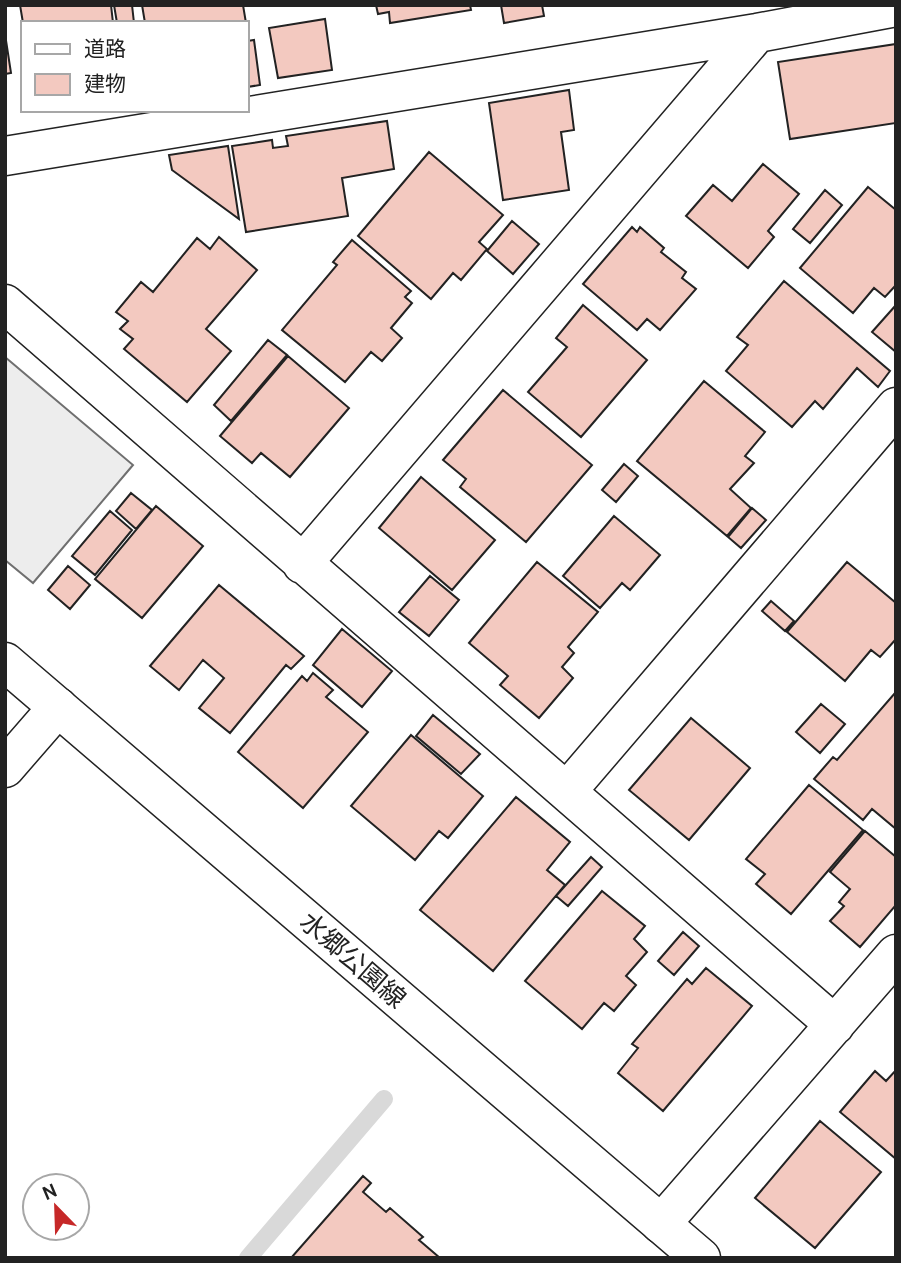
<svg xmlns="http://www.w3.org/2000/svg" width="901" height="1263" font-family="Cabin,'Noto Sans JP',sans-serif">
<style>
.parking{fill:#ededed;stroke:#6f6f6f;stroke-width:2}
.lines{fill:none;stroke-linecap:round;stroke-linejoin:round}
.stream{stroke:#d9d9d9;stroke-width:18}
.building{fill:#f3c9c0;stroke:#222;stroke-width:2}
.street-casing{stroke:#222;stroke-width:41}
.primary-casing{stroke:#222;stroke-width:41}
.street{stroke:#fff;stroke-width:38}
.primary{stroke:#fff;stroke-width:38}
.labels{text-anchor:middle;stroke-width:5;stroke-linejoin:round;paint-order:stroke}
.street-label{font-size:26px;fill:#222;stroke:#fff}
</style>
<rect width="100%" height="100%" fill="#fff"/>
<path class="parking" d="M5,357l128,108 -100,118 -28,-23z"/>
<g class="lines">
<path class="stream" d="M248,1258l136,-159"/>
</g>
<path class="building" d="M20,5h91l2,18h-90z
M114,5h18l2,18h-17z
M142,5h101l3,18h-101z
M376,5h94l1,5 -81,13 -1,-11 -11,2z
M501,5h41l2,11 -40,7z
M325,19l7,51 -54,8 -9,-50z
M5,34l6,39 -6,1z
M254,40l6,45 -13,2v-46z
M896,44v79l-106,16 -12,-77z
M569,90l5,40 -13,2 8,58 -66,10 -14,-97z
M387,121l7,48 -52,9 6,38 -102,16 -14,-86 40,-6 1,8 15,-2 -2,-10z
M228,146l11,73 -67,-49 -3,-15z
M429,152l74,63 -24,27 8,7 -26,31 -8,-7 -22,26 -73,-63z
M763,164l36,30 -31,37 6,6 -26,31 -62,-52 27,-31 19,16z
M868,187l28,23v75l-11,12 -11,-9 -21,25 -53,-45z
M825,190l17,15 -32,38 -17,-14z
M512,221l27,23 -26,30 -26,-23z
M632,227l5,5 3,-5 24,21 -3,4 25,20 -4,6 14,11 -36,41 -13,-11 -10,11 -54,-46z
M219,237l38,33 -51,59 25,22 -44,51 -63,-53 9,-10 -13,-10 8,-8 -12,-9 25,-30 12,10 44,-54 13,11z
M352,240l59,51 -6,6 7,6 -21,25 11,10 -20,23 -11,-9 -26,30 -63,-52 55,-65 -4,-3z
M784,281l106,90 -12,16 -21,-19 -34,41 -8,-8 -23,26 -66,-56 22,-26 -11,-8z
M583,305l64,55 -66,77 -53,-45 39,-45 -11,-9z
M896,305v47l-24,-20z
M268,340l19,15 -56,66 -17,-16z
M288,356l61,52 -59,69 -29,-24 -9,10 -32,-27z
M704,381l61,51 -20,24 9,7 -24,26 21,19 -24,28 -90,-75z
M503,390l89,75 -66,77 -66,-55 6,-8 -23,-19z
M624,464l14,12 -22,26 -14,-12z
M421,477l74,63 -43,50 -73,-62z
M131,493l21,17 -16,19 -20,-18z
M156,506l47,40 -61,72 -47,-39z
M752,508l14,12 -25,28 -13,-11z
M110,511l22,19 -37,45 -23,-19z
M614,516l46,39 -30,35 -8,-7 -22,25 -37,-32z
M537,562l61,50 -30,35 6,6 -12,14 11,11 -34,40 -39,-33 8,-9 -39,-33z
M847,562l49,41v36l-16,18 -9,-7 -26,31 -58,-49z
M68,566l22,19 -20,24 -22,-19z
M430,576l29,24 -30,36 -30,-24z
M219,585l85,71 -13,13 -5,-4 -56,68 -31,-25 25,-30 -21,-18 -24,30 -29,-24z
M771,601l23,20 -9,10 -23,-20z
M342,629l50,42 -30,36 -49,-42z
M313,673l20,17 -7,7 42,35 -65,76 -65,-56 64,-76 5,5z
M895,693l1,1v135l-24,-20 -9,11 -49,-41 19,-22 4,3z
M821,704l24,20 -25,29 -24,-21z
M433,715l47,39 -19,20 -45,-38z
M691,718l59,50 -61,72 -60,-50z
M411,735l72,61 -35,42 -9,-7 -24,29 -64,-54z
M809,785l54,45 -72,84 -35,-30 9,-10 -19,-15z
M516,797l54,45 -23,28 18,15 -72,86 -73,-61z
M865,831l31,26v48l-36,42 -30,-26 14,-15 -5,-4 11,-13 -20,-17z
M591,857l11,10 -34,39 -12,-10z
M602,891l43,35 -11,13 13,13 -21,24 10,9 -22,26 -10,-8 -22,26 -57,-48z
M683,932l16,14 -25,29 -16,-14z
M706,968l46,38 -89,105 -45,-38 20,-25 -6,-4 55,-65 5,5z
M896,1070v89l-56,-47 35,-41 11,10z
M820,1121l61,51 -66,76 -60,-50z
M363,1176l8,7 -8,9 23,20 4,-4 33,29 -4,3 21,18h-149z"/>
<g class="lines">
<defs>
<path id="street" d="M5,156l752,-123 139,-26
M5,304l830,721
M302,564l455,-531
M5,768l53,-61
M568,790l328,-383
M661,1224l235,-270"/>
<path id="primary" d="M5,662l696,596"/>
</defs>
<use href="#street" class="street-casing"/>
<use href="#primary" class="primary-casing"/>
<use href="#street" class="street"/>
<use href="#primary" class="primary"/>
</g>
<g class="labels">
<g class="street-label">
<text transform="translate(353 960) rotate(41)" y="9">水郷公園線</text>
</g>
</g>
<rect width="901" height="1263" fill="none" stroke="#222222" stroke-width="14"/>
<rect x="21" y="21" width="228" height="91" fill="#ffffff" stroke="#a7a7a7" stroke-width="2"/>
<rect x="35" y="44" width="35" height="10" fill="#ffffff" stroke="#a7a7a7" stroke-width="2"/>
<text x="84" y="56" font-size="21" fill="#222222">道路</text>
<rect x="35" y="74" width="35" height="21" fill="#f3c9c0" stroke="#a7a7a7" stroke-width="2"/>
<text x="84" y="91" font-size="21" fill="#222222">建物</text>
<g transform="translate(56 1207) rotate(337)"><circle r="33" fill="#ffffff" stroke="#a7a7a7" stroke-width="2"/>
<path d="M0-5L12 26L0 18L-12 26Z" fill="#c62828"/>
<text y="-10" font-size="19" font-weight="bold" text-anchor="middle" fill="#222222">N</text>
</g>
</svg>
